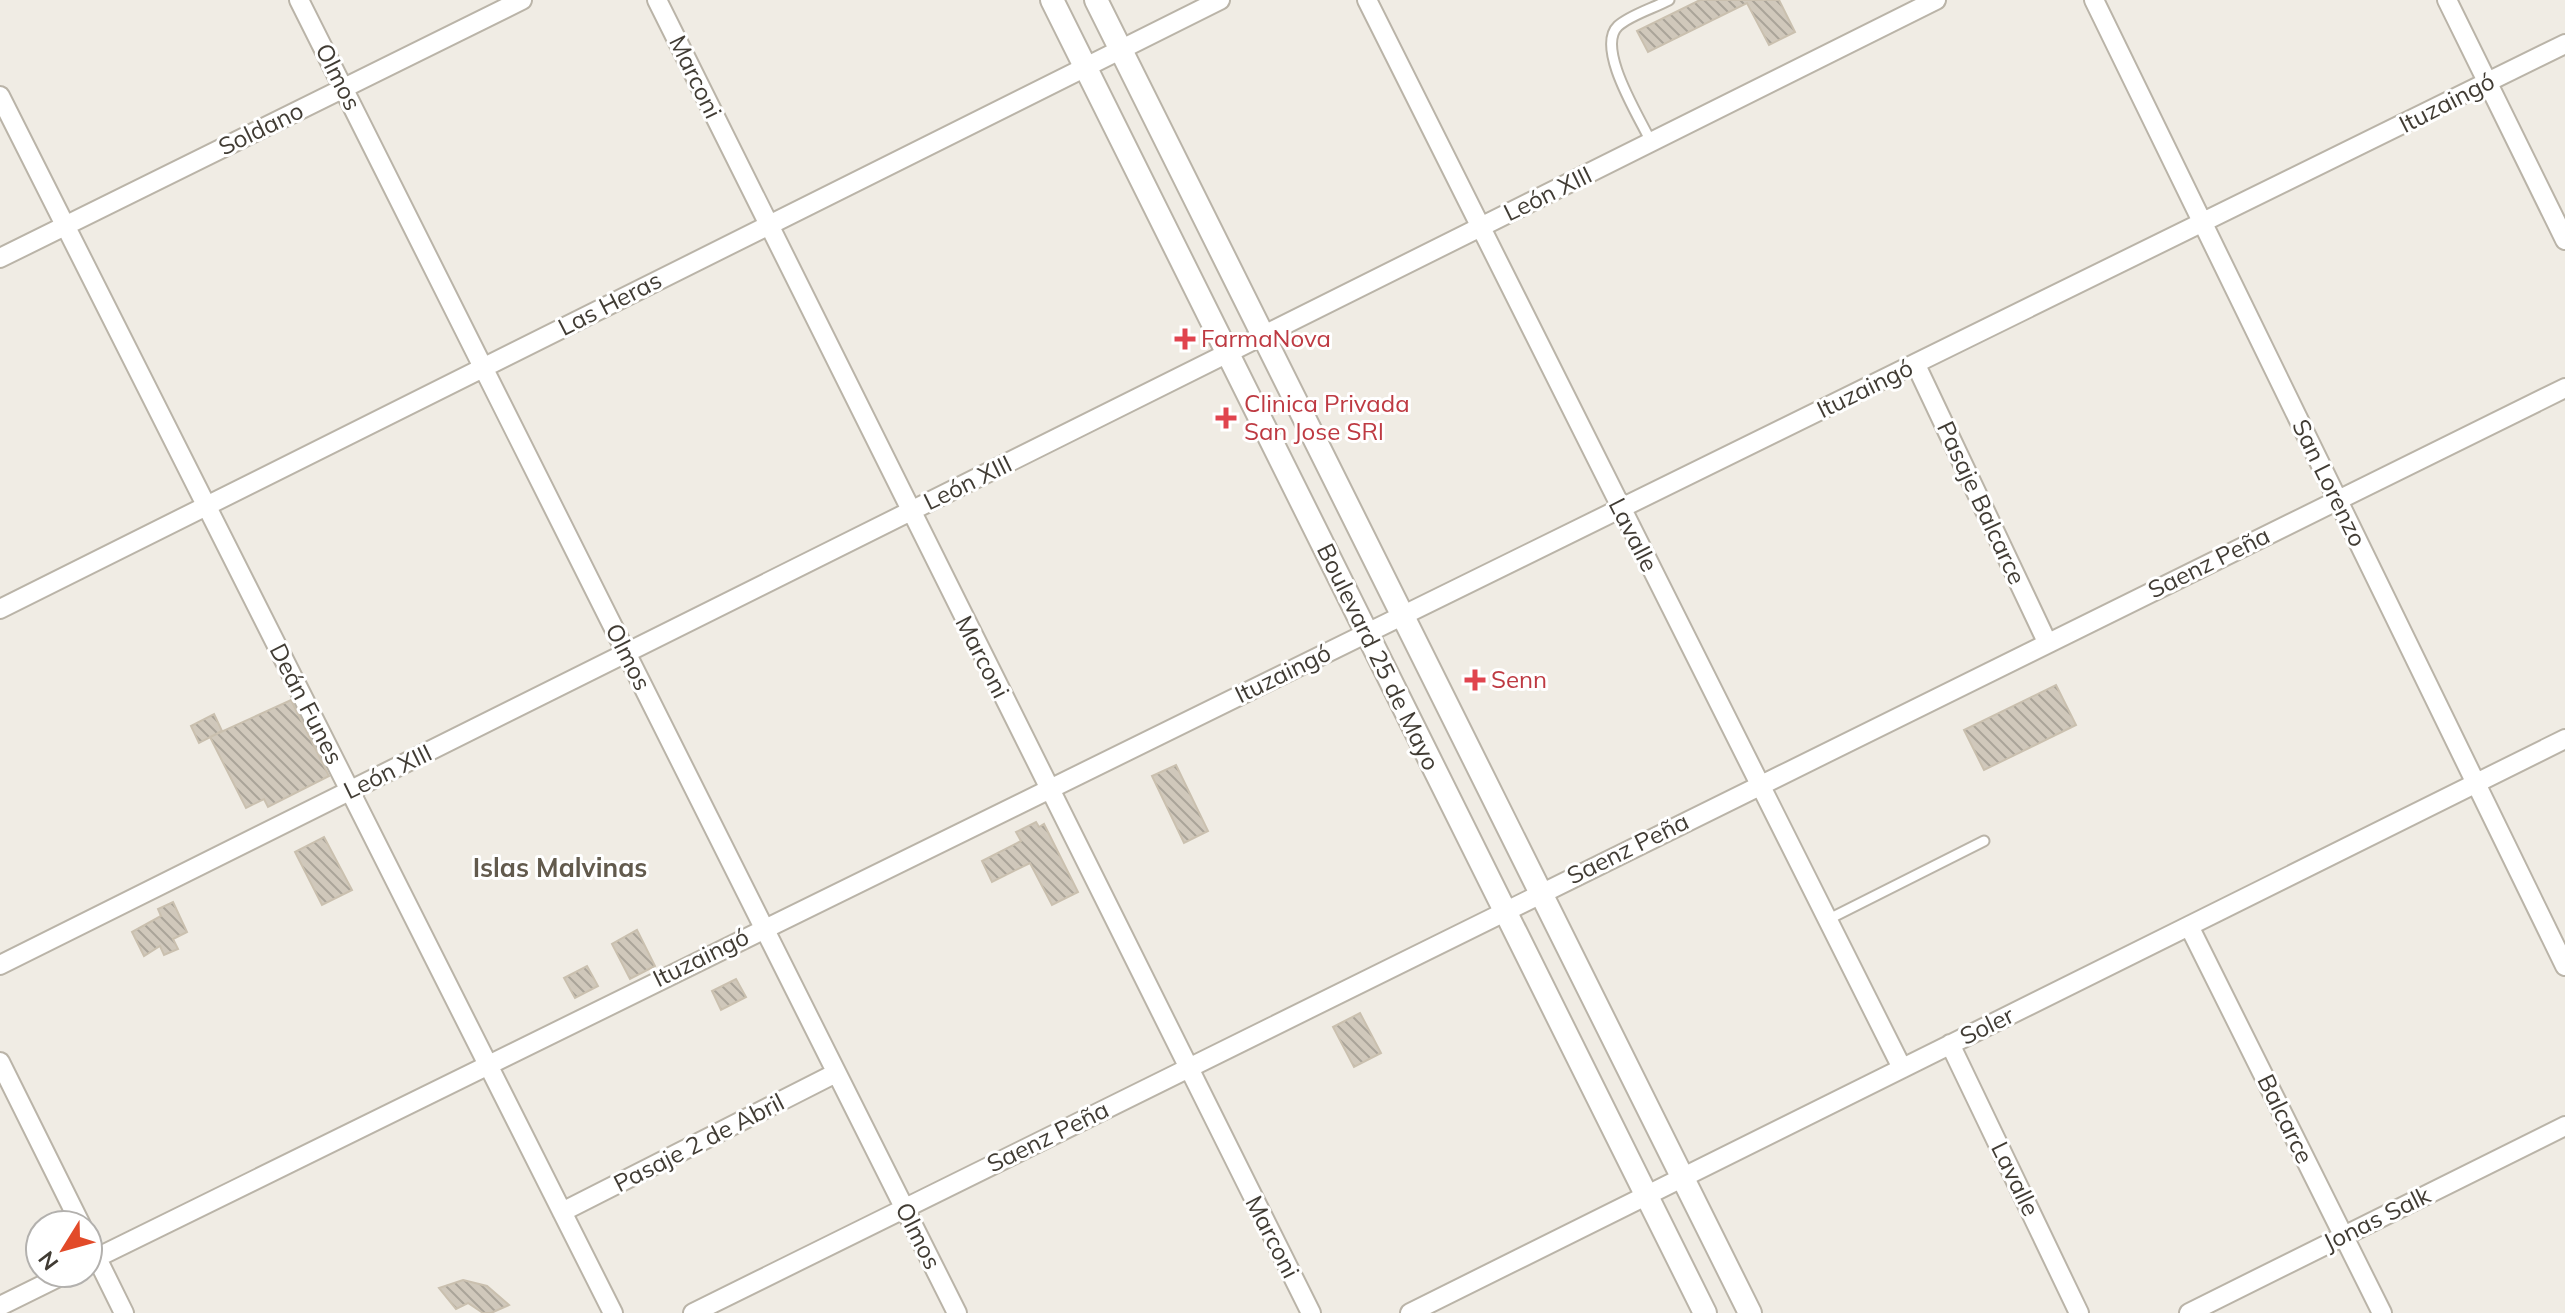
<svg xmlns="http://www.w3.org/2000/svg" width="2565" height="1313" font-family="Mulish,sans-serif">
<style>
.building{fill:url(#building-back-hatch);stroke:#cac0af;stroke-width:2}
.lines{fill:none;stroke-linecap:round;stroke-linejoin:round}
.service-casing{stroke:#bab4a8;stroke-width:13}
.minor-casing{stroke:#bab4a8;stroke-width:22}
.tertiary-casing{stroke:#bab4a8;stroke-width:26}
.service{stroke:#fff;stroke-width:9}
.minor{stroke:#fff;stroke-width:18}
.tertiary{stroke:#fff;stroke-width:22}
.health-dot{fill:#e0444e;stroke:#fff;stroke-width:3}
.labels{text-anchor:middle;stroke-width:6;stroke-linejoin:round;paint-order:stroke}
.street-label{font-size:24px;fill:#413c34;stroke:#fff}
.health-label{font-size:24px;fill:#be3a42;stroke:#fff;text-anchor:start}
.neighbourhood-label{font-size:26px;font-weight:bold;fill:#625a4d;stroke:#fff}
</style>
<defs>
<pattern id="building-back-hatch" width="6" height="6" patternUnits="userSpaceOnUse" patternTransform="scale(2)"><rect width="6" height="6" fill="#d0c8bb"/><path d="M-1 5l2 2M0 0l6 6M5-1l2 2" fill="none" stroke="#aaa499"/></pattern>
</defs>
<rect width="100%" height="100%" fill="#f0ece4"/>
<path class="building" d="M1700,0h79l16,32 -26,13 -22,-42 -99,49 -11,-21z
M2056,685l20,40 -92,45 -20,-40z
M291,700l38,76 -61,31 -4,-8 -18,9 -36,-71z
M214,714l8,17 -23,12 -8,-17z
M1176,765l32,66 -24,12 -32,-67z
M1036,822l3,5 5,-3 34,68 -26,13 -22,-42 -38,19 -10,-21 39,-20 -5,-9z
M324,837l28,53 -30,15 -27,-53z
M173,902l14,30 -14,7 5,10 -14,6 -4,-9 -16,10 -12,-24 29,-16 -3,-7z
M637,930l18,36 -25,13 -18,-35z
M587,966l11,20 -23,12 -11,-20z
M736,979l10,18 -25,13 -9,-19z
M1360,1013l21,40 -27,14 -21,-40z
M463,1280l24,6 22,19 -18,8h-8l-15,-10 -12,6 -17,-21z"/>
<g class="lines">
<defs>
<path id="service" d="M1651,142c-11,-24 -56,-94 -33,-116 12,-11 36,-18 51,-26
M1827,920l157,-79"/>
<path id="minor" d="M299,0l658,1313
M657,0l654,1313
M1367,0l535,1068
M2094,0l471,966
M2447,0l118,240
M0,96l613,1217
M0,258l522,-258
M1916,365l131,277
M0,609l1220,-609
M2189,926l193,387
M0,965l1936,-965
M1950,1044l129,269
M0,1062l81,163
M562,1212l274,-139
M88,1240l36,73
M88,1262l2477,-1218
M0,1306l67,-33
M693,1313l1872,-925
M1410,1313l1155,-574
M2189,1313l376,-187"/>
<path id="tertiary" d="M1052,0l653,1313
M1096,0l654,1313"/>
</defs>
<use href="#service" class="service-casing"/>
<use href="#minor" class="minor-casing"/>
<use href="#tertiary" class="tertiary-casing"/>
<use href="#service" class="service"/>
<use href="#minor" class="minor"/>
<use href="#tertiary" class="tertiary"/>
</g>
<g class="health-dot">
<path d="M1181 327h8v8h8v8h-8v8h-8v-8h-8v-8h8z"/>
<path d="M1222 406h8v8h8v8h-8v8h-8v-8h-8v-8h8z"/>
<path d="M1471 668h8v8h8v8h-8v8h-8v-8h-8v-8h8z"/>
</g>
<g class="labels">
<g class="street-label">
<text transform="translate(338 77) rotate(63)" y="8">Olmos</text>
<text transform="translate(695 77) rotate(64)" y="8">Marconi</text>
<text transform="translate(2447 103) rotate(-27)" y="8">Ituzaingó</text>
<text transform="translate(261 129) rotate(-26)" y="8">Soldano</text>
<text transform="translate(1548 194) rotate(-26)" y="8">León XIII</text>
<text transform="translate(610 304) rotate(-27)" y="8">Las Heras</text>
<text transform="translate(1865 389) rotate(-26)" y="8">Ituzaingó</text>
<text transform="translate(968 483) rotate(-26)" y="8">León XIII</text>
<text transform="translate(2329 483) rotate(64)" y="8">San Lorenzo</text>
<text transform="translate(1981 503) rotate(65)" y="8">Pasaje Balcarce</text>
<text transform="translate(1633 535) rotate(63)" y="8">Lavalle</text>
<text transform="translate(2209 563) rotate(-26)" y="8">Saenz Peña</text>
<text transform="translate(628 657) rotate(63)" y="8">Olmos</text>
<text transform="translate(982 657) rotate(63)" y="8">Marconi</text>
<text transform="translate(1378 657) rotate(64)" y="8">Boulevard 25 de Mayo</text>
<text transform="translate(1283 674) rotate(-26)" y="8">Ituzaingó</text>
<text transform="translate(306 704) rotate(63)" y="8">Deán Funes</text>
<text transform="translate(388 772) rotate(-26)" y="8">León XIII</text>
<text transform="translate(1628 849) rotate(-26)" y="8">Saenz Peña</text>
<text transform="translate(701 958) rotate(-26)" y="8">Ituzaingó</text>
<text transform="translate(1987 1026) rotate(-26)" y="8">Soler</text>
<text transform="translate(2285 1119) rotate(64)" y="8">Balcarce</text>
<text transform="translate(1048 1137) rotate(-26)" y="8">Saenz Peña</text>
<text transform="translate(699 1143) rotate(-27)" y="8">Pasaje 2 de Abril</text>
<text transform="translate(2015 1179) rotate(64)" y="8">Lavalle</text>
<text transform="translate(2377 1219) rotate(-26)" y="8">Jonas Salk</text>
<text transform="translate(918 1236) rotate(63)" y="8">Olmos</text>
<text transform="translate(1272 1237) rotate(63)" y="8">Marconi</text>
</g>
<g class="health-label">
<text x="1201" y="347">FarmaNova</text>
<text x="1244" y="412">Clinica Privada<tspan x="1244" dy="28">San Jose SRl</tspan></text>
<text x="1491" y="688">Senn</text>
</g>
<g class="neighbourhood-label">
<text x="560" y="877">Islas Malvinas</text>
</g>
</g>
<g transform="translate(64 1249) rotate(233)"><circle r="38" fill="#ffffff" stroke="#b3b1ae" stroke-width="2"/>
<path d="M0-6L14 30L0 20L-14 30Z" fill="#e24a29"/>
<text y="-12" font-size="22" font-weight="bold" text-anchor="middle" fill="#413c34">N</text>
</g>
</svg>
